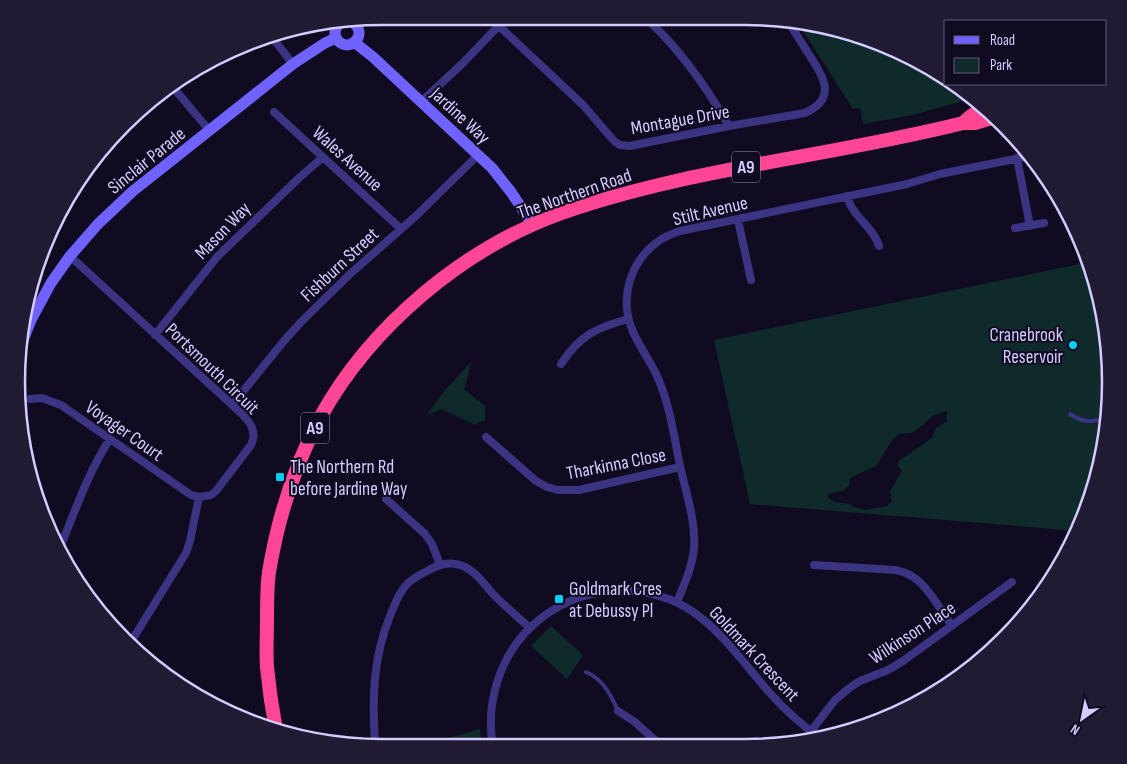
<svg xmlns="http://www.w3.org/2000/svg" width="1127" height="764" font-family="'Sofia Sans Condensed',sans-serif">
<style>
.green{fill:#0e2a2b;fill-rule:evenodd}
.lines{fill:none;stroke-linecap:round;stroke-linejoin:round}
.lane{stroke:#3b3482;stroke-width:4}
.street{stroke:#3b3482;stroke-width:8}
.secondary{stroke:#6f62ff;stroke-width:11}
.highway{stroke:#ff4694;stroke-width:14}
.poi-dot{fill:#00d0f6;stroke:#100b21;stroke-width:2}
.labels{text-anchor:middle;stroke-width:4;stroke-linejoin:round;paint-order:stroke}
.shield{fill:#100b21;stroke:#9991bc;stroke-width:1}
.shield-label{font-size:18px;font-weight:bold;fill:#d4cbff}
.street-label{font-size:19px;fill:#d4cbff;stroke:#100b21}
.poi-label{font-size:19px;fill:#d4cbff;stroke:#100b21;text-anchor:start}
.rim{fill:none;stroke:#d4cbff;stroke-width:2.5}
</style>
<rect width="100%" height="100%" fill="#100b21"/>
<path class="green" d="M798,23h18l91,31 39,28v2h2l22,15 -57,16 -50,9 -3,-16 -7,1z
M1089,262l15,49 7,71 -7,72 -21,68 -5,9 -328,-27 -36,-164zM947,411v10l-11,7 -4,10 -33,23 -2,5 5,4 -12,22 2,9 -5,5 -21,4 -13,-3 -3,-3 -15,-2 -7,-4v-4l15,-3 6,-6 1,-7 26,-12 17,-27 6,-5 13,-1 11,-8 9,-9z
M472,361l-8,28 21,17v15l-6,1 -4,3 -34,-16 -15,7 19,-26z
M551,626l32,29 -16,24 -36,-33z
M480,729l1,11 -22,7h-42z"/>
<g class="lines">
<path class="lane" d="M1070,414c14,9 22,9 37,3
M586,672c17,7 25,23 32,39"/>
<path class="street" d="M649,21c32,30 58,67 80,105
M499,26l84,79 32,37 5,3 10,1 99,-20 76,-13c32,-14 19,-36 5,-57 -7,-11 -14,-22 -21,-33
M271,36l22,28
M171,85l38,45
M421,102l42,-39 43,-45
M274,112l127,117
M1017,158l13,68
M847,196c5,21 26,30 32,50
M738,220l13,60
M1015,228l29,-5
M70,256l172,158c9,9 15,18 9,31l-35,46 -5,4 -12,2 -9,44 -4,12 -57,92
M155,335l62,-78 83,-80 23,-20
M561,364c19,-29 35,-36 67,-45
M30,399l12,-1 19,7 130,90 8,2
M232,405l51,-63 18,-20 49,-48 67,-59 61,-60
M486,437l50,44 11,6 11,3h21l101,-23
M386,499l39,35 7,10 8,21
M59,550c15,-36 29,-78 51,-111
M814,565l81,5c6,1 12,3 18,7 14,8 29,35 39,49
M677,602c7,-17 15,-34 17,-54 2,-27 -8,-55 -14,-82 -6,-30 -10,-60 -22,-88 -10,-23 -29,-43 -31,-69 -3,-36 19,-68 53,-78l227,-47 33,-10 90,-18
M618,711l17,11 23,21
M811,731l24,-31 13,-11 12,-8 28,-11 15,-9 109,-79
M375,743c-3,-45 -2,-85 15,-127 5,-12 9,-24 18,-33 6,-5 13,-9 19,-12 11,-6 21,-10 33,-6 16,5 25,21 36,32 11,11 23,21 34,31
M493,746c-8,-43 7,-91 40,-121 22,-20 51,-33 81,-34 79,-4 109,48 154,100 16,18 34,35 54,48"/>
<path class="secondary" d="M335 33a12 12 0 1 1 24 0a12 12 0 1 1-24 0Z
M354,42l19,15 119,111 19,24 22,33
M20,348l11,-28 20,-37 19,-27 28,-32 35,-33 160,-127 32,-21 11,-5"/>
<path class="highway" d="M963,123l8,-7 12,-8
M276,730c-4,-21 -7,-42 -9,-63 -1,-16 0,-32 0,-48 0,-16 0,-32 2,-47 9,-54 26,-108 52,-156 50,-90 142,-167 238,-202 130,-46 270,-57 404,-91h12l20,-6"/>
</g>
<g class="poi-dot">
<circle cx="1073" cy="345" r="5"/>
<rect x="275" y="472" width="10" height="10" rx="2.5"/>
<rect x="554" y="594" width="10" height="10" rx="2.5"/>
</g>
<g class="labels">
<g class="shield">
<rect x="732" y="151.5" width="28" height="31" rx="4"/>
<rect x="301" y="412.5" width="28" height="31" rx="4"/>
</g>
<g class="shield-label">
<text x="746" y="173">A9</text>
<text x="315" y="434">A9</text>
</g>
<g class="street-label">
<text transform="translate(461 115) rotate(43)" y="7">Jardine Way</text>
<text transform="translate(680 119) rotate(-10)" y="7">Montague Drive</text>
<text transform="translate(348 158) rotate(42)" y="7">Wales Avenue</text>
<text transform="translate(146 160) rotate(-39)" y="7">Sinclair Parade</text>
<text transform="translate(574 193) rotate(-19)" y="7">The Northern Road</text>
<text transform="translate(710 210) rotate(-13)" y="7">Stilt Avenue</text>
<text transform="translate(222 230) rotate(-46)" y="7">Mason Way</text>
<text transform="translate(339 264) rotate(-43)" y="7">Fishburn Street</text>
<text transform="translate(213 368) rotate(44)" y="7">Portsmouth Circuit</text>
<text transform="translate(125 430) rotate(35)" y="7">Voyager Court</text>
<text transform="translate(616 463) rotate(-11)" y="7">Tharkinna Close</text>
<text transform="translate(912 632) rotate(-33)" y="7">Wilkinson Place</text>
<text transform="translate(755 653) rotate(47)" y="7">Goldmark Crescent</text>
</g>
<g class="poi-label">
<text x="1063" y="341" text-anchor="end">Cranebrook<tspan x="1063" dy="22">Reservoir</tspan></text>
<text x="290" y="473">The Northern Rd<tspan x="290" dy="22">before Jardine Way</tspan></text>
<text x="569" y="595">Goldmark Cres<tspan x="569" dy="22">at Debussy Pl</tspan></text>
</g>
</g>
<path d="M0 0H1127V764H0ZM382 25H745A357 357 0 0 1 1102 382V382A357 357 0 0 1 745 739H382A357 357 0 0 1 25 382V382A357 357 0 0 1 382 25Z" fill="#201a33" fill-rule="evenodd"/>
<path class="rim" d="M382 25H745A357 357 0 0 1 1102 382V382A357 357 0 0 1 745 739H382A357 357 0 0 1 25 382V382A357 357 0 0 1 382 25Z"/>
<rect x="944" y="20" width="162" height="65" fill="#100b21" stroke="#5e587a"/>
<rect x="954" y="36" width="25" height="8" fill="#6f62ff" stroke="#5e587a"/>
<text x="990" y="45" font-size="15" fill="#d4cbff">Road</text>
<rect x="954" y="58" width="25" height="15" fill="#0e2a2b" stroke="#5e587a"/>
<text x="990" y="70" font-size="15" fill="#d4cbff">Park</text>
<g transform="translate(1082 719) rotate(213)" stroke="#100b21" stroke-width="4" paint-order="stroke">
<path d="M0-4L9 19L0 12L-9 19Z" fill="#d4cbff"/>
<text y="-8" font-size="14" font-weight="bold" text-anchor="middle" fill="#d4cbff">N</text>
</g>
</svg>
